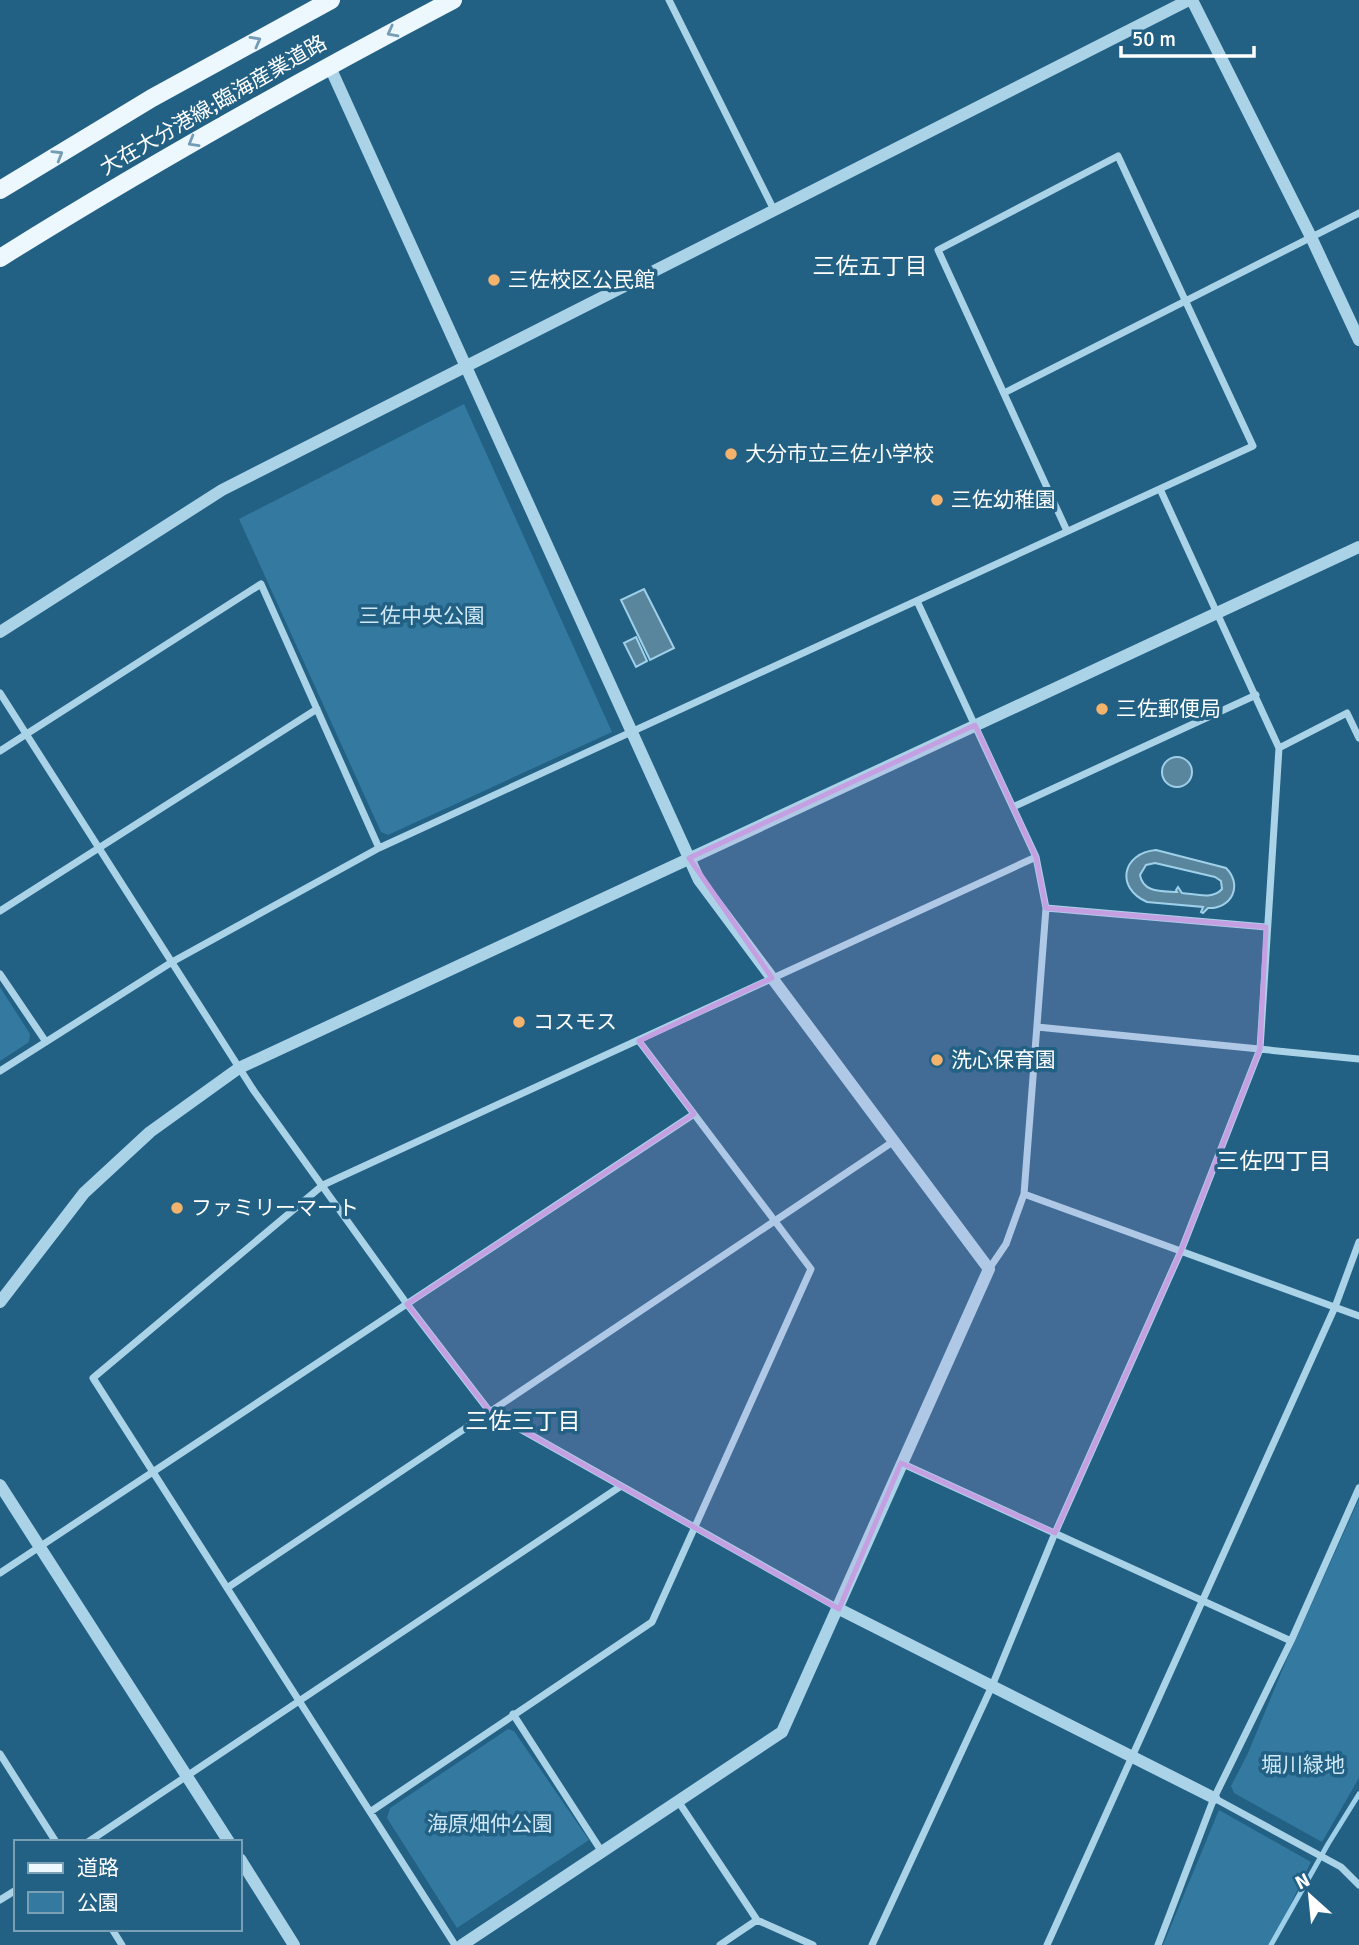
<svg xmlns="http://www.w3.org/2000/svg" width="1359" height="1945" font-family="Signika,'Noto Sans JP',sans-serif">
<style>
.green{fill:#3379a0}
.water{fill:#59859d;stroke:#9fd0e9;stroke-width:2;fill-rule:evenodd}
.lines{fill:none;stroke-linecap:round;stroke-linejoin:round}
.stream{stroke:#9fd0e9;stroke-width:5}
.minor{stroke:#abd3e8;stroke-width:7}
.tertiary{stroke:#abd3e8;stroke-width:12}
.primary{stroke:#edf7fe;stroke-width:18}
.oneway{stroke:#739cb5}
.marked{fill:#c4a0e2;fill-opacity:0.2;stroke:#c4a0e2;stroke-width:5;stroke-linejoin:round}
.poi-dot{fill:#f4b36d;stroke:#226084;stroke-width:2.5}
.labels{text-anchor:middle;stroke-width:7;stroke-linejoin:round;paint-order:stroke}
.street-label{font-size:21px;fill:#fff;stroke:#226084}
.poi-label{font-size:21px;fill:#fff;stroke:#226084;text-anchor:start}
.park-label{font-size:21px;fill:#cfe8f6;stroke:#226084}
.neighbourhood-label{font-size:23px;fill:#fff;stroke:#226084}
</style>
<rect width="100%" height="100%" fill="#226084"/>
<path class="green" d="M464,404l148,328 -224,103 -7,-3 -142,-313z
M0,987l30,47 -1,8 -29,19z
M1359,1499v279l-37,64 -88,-49 -3,-7 17,-33 38,-92z
M508,1729l6,2 75,109 -132,88 -70,-110 3,-10z
M1219,1810l92,52 -40,83h-108z"/>
<path class="water" d="M644,589l30,59 -24,12 -29,-60z
M636,637l11,24 -11,6 -12,-24z
M1162 772a15 15 0 1 1 30 0a15 15 0 1 1-30 0Z
M1156,850l70,18c17,17 6,41 -18,40l-5,5 -2,-1 2,-5 -56,-5c-32,-14 -25,-49 9,-52zM1155,863l60,14 6,4 1,8c-9,11 -27,5 -40,4l-4,-6 -2,3 1,2c-15,-1 -34,1 -37,-17l6,-10z"/>
<g class="lines">
<path class="stream" d="M1271,1945l57,-101 31,-50"/>
<path class="minor" d="M669,0l105,210
M1004,393l355,-180
M1160,489l119,259 68,-35 12,25
M917,601l119,256 10,51 -22,286 -18,50 -17,25
M0,693l254,398 153,213 83,108 348,196
M0,751l261,-167 118,264
M1013,807l243,-112
M1046,908l220,19
M0,911l317,-202
M0,974l46,68
M1037,1027l322,32
M0,1071l172,-109 207,-114 874,-402 -135,-290 -180,94 129,281
M1024,1194l335,122
M901,1463l390,178
M0,1573l694,-459
M227,1588l667,-447
M513,1714l89,138
M0,1754l56,88
M1214,1798l127,69 18,18
M678,1801l79,119 56,25
M370,1812l282,-190 159,-353 -172,-228
M88,1842l533,-356
M0,1900l16,-10
M112,1929l10,16
M455,1945l-362,-567 230,-193 713,-328
M720,1945l37,-25
M872,1945l120,-259 63,-153 126,-282 79,-202 19,-301
M1047,1945l288,-638 24,-65
M1158,1945l56,-147 77,-157 68,-153"/>
<path class="tertiary" d="M1192,0l119,237 48,103
M329,65l370,815 290,389 -207,463 -320,213
M0,632l222,-142 967,-490
M0,1302l84,-109 66,-61 89,-64 1120,-521
M0,1485l229,357
M839,1609l375,189
M240,1859l54,86"/>
<path class="primary" d="M0,190l152,-92 179,-98
M0,258c147,-92 299,-177 453,-258"/>
</g>
<defs><path id="oneway-chevron" d="M-2-3.5L2.5 0L-2 3.5" fill="none" stroke-width="1.6" stroke-linecap="round" stroke-linejoin="round" transform="scale(1.75)"/></defs>
<g class="oneway">
<use href="#oneway-chevron" transform="translate(392 32) rotate(152)"/>
<use href="#oneway-chevron" transform="translate(256 41) rotate(-29)"/>
<use href="#oneway-chevron" transform="translate(193 142) rotate(150)"/>
<use href="#oneway-chevron" transform="translate(58 155) rotate(-31)"/>
</g>
<path class="marked" d="M975,725l61,132 10,51 220,19 -6,122 -79,202 -126,282 -154,-70 -62,146 -349,-197 -83,-108 287,-190 -55,-73 133,-63 -83,-120z"/>
<g class="poi-dot">
<circle cx="494" cy="280" r="7"/>
<circle cx="731" cy="454" r="7"/>
<circle cx="937" cy="500" r="7"/>
<circle cx="1102" cy="709" r="7"/>
<circle cx="519" cy="1022" r="7"/>
<circle cx="937" cy="1060" r="7"/>
<circle cx="177" cy="1208" r="7"/>
</g>
<g class="labels">
<g class="street-label">
<text transform="translate(213 105) rotate(-30)" y="7">大在大分港線;臨海産業道路</text>
</g>
<g class="poi-label">
<text x="508" y="287">三佐校区公民館</text>
<text x="745" y="461">大分市立三佐小学校</text>
<text x="951" y="507">三佐幼稚園</text>
<text x="1116" y="716">三佐郵便局</text>
<text x="533" y="1029">コスモス</text>
<text x="951" y="1067">洗心保育園</text>
<text x="191" y="1215">ファミリーマート</text>
</g>
<g class="park-label">
<text x="422" y="623">三佐中央公園</text>
<text x="1303" y="1772">堀川緑地</text>
<text x="490" y="1831">海原畑仲公園</text>
</g>
<g class="neighbourhood-label">
<text x="870" y="274">三佐五丁目</text>
<text x="1274" y="1169">三佐四丁目</text>
<text x="523" y="1429">三佐三丁目</text>
</g>
</g>
<rect x="14" y="1840" width="228" height="91" fill="#226084" stroke="#7aa0b5" stroke-width="2"/>
<rect x="28" y="1863" width="35" height="10" fill="#edf7fe" stroke="#7aa0b5" stroke-width="2"/>
<text x="77" y="1875" font-size="21" fill="#ffffff">道路</text>
<rect x="28" y="1892" width="35" height="21" fill="#3379a0" stroke="#7aa0b5" stroke-width="2"/>
<text x="77" y="1910" font-size="21" fill="#ffffff">公園</text>
<g transform="translate(1310 1896) rotate(333)" stroke="#226084" stroke-width="5" paint-order="stroke">
<path d="M0-5L12 26L0 18L-12 26Z" fill="#ffffff"/>
<text y="-10" font-size="19" font-weight="bold" text-anchor="middle" fill="#ffffff">N</text>
</g>
<path d="M1121 46v10h133v-10" fill="none" stroke="#ffffff" stroke-width="3.5"/>
<text x="1132" y="46" font-size="21" fill="#ffffff" stroke="#226084" stroke-width="5" paint-order="stroke">50 m</text>
</svg>
